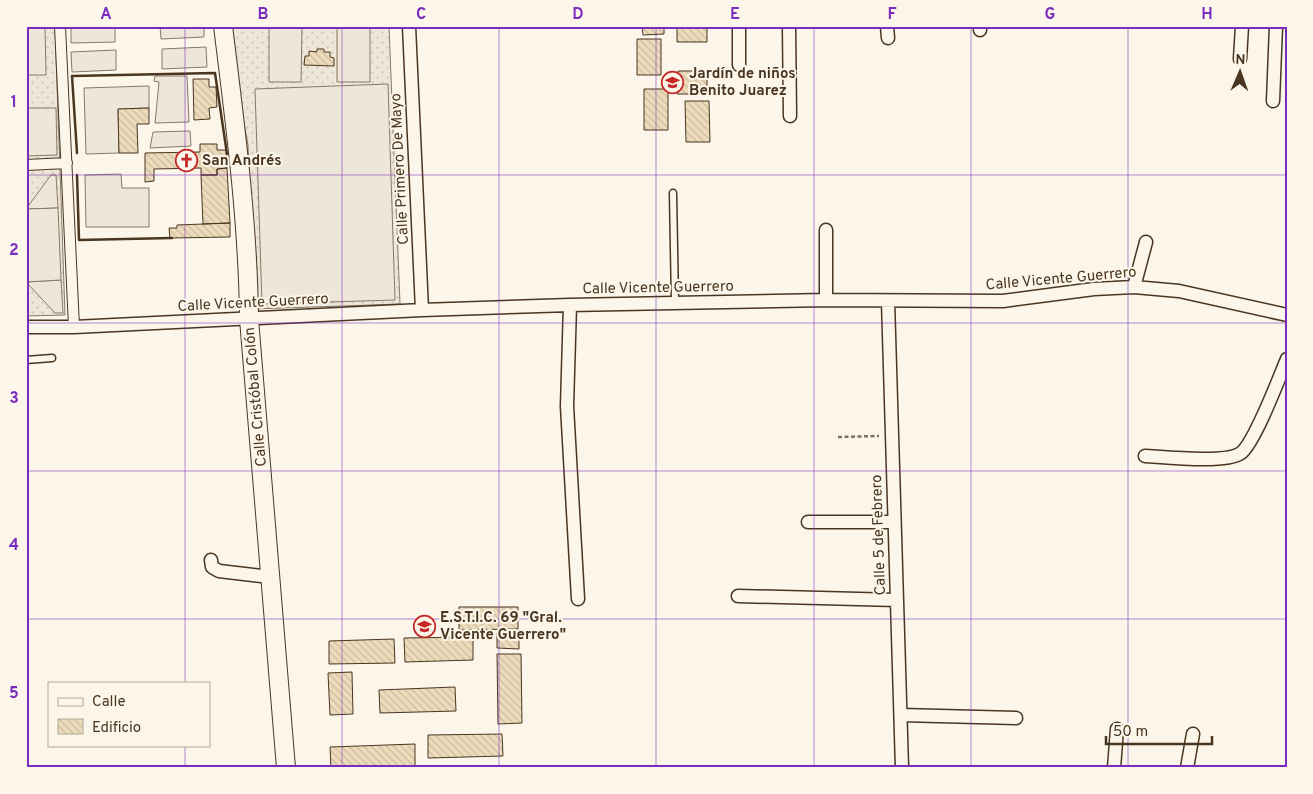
<svg xmlns="http://www.w3.org/2000/svg" width="1313" height="794" font-family="Overpass,sans-serif">
<style>
.grass{fill:url(#grass-dots);stroke:#887966}
.garden{fill:#ede6d9;stroke:#887966}
.parking{fill:#ede7d9;stroke:#887966}
.building{fill:url(#building-back-hatch);stroke:#4a3520}
.lines{fill:none;stroke-linecap:round;stroke-linejoin:round}
.service-casing{stroke:#4a3520;stroke-width:9}
.pedestrian-casing{stroke:#4a3520;stroke-width:12}
.minor-casing{stroke:#4a3520;stroke-width:15}
.secondary-casing{stroke:#4a3520;stroke-width:20}
.path{stroke:#7f6f5c;stroke-width:2.5;stroke-dasharray:4 2.5;stroke-linecap:butt}
.service{stroke:#fbf6e9;stroke-width:6}
.pedestrian{stroke:#fbf6e9;stroke-width:10}
.minor{stroke:#fbf6e9;stroke-width:12}
.secondary{stroke:#fbf6e9;stroke-width:18}
.wall{stroke:#4a3520;stroke-width:2.5}
.grid{fill:none;stroke:#7b2cbf;stroke-width:1;stroke-opacity:0.55}
.labels{text-anchor:middle;stroke-width:4;stroke-linejoin:round;paint-order:stroke}
.poi-label{font-size:15px;font-weight:bold;fill:#4a3520;stroke:#fbf6e9;text-anchor:start}
.street-label{font-size:15px;fill:#4a3520;stroke:#fbf6e9}
.neatline{fill:none;stroke:#7b2cbf;stroke-width:2}
.grid-label{font-size:16px;text-anchor:middle;font-weight:bold;fill:#7b2cbf}
</style>
<defs>
<pattern id="grass-dots" width="8" height="8" patternUnits="userSpaceOnUse" patternTransform="scale(1.25)"><rect width="8" height="8" fill="#ede6d9"/><path d="M2 2h.1M6 6h.1" fill="none" stroke="#cdc6ba" stroke-width="1.8" stroke-linecap="round"/></pattern>
<pattern id="building-back-hatch" width="6" height="6" patternUnits="userSpaceOnUse" patternTransform="scale(1.25)"><rect width="6" height="6" fill="#ecdcbc"/><path d="M-1 5l2 2M0 0l6 6M5-1l2 2" fill="none" stroke="#ccbda1"/></pattern>
</defs>
<rect width="100%" height="100%" fill="#fbf6e9"/>
<path class="grass" d="M26,26h29l10,289 -39,1z
M231,26h158l11,278 -146,5 -6,-164 -14,-76z"/>
<path class="garden" d="M71,26h44v16l-44,1z
M160,26h44v11l-43,2z
M269,26h33l-1,56h-32z
M337,26h33v56h-33z
M45,27l1,48h-20v-47z
M206,47l1,20 -45,2v-20z
M116,50v20l-44,2 -1,-20z
M155,76h32l2,46 -34,1 4,-41 -5,-1z
M388,84l7,216 -133,4 -7,-215z
M149,86v22l-31,1 1,44 -33,1 -2,-66z
M26,108h30l1,47 -31,1z
M190,131l1,15 -41,2 3,-16z
M121,174l1,14h27v39h-63l-1,-52z
M51,175h5l2,33 -32,1z
M61,280l2,33h-8l-29,-31z"/>
<path class="parking" d="M58,208l3,72 -35,2v-73z"/>
<path class="building" d="M642,26h22v8l-21,1z
M677,26h30v16h-30z
M637,39h24v36h-24z
M317,49h7v3h6v5l4,1v8l-30,-1 1,-9h4v-5l8,1z
M678,71h29v23h-30z
M193,79h16v8h7l1,20 -8,1 1,11 -16,1z
M644,89h24v41h-24z
M685,101h24l1,41h-24z
M149,108v16h-12l1,29h-19l-1,-44z
M200,144h17v6h9l1,18 -10,1v6h-16v-7l-47,1v12l-9,1v-29l55,-1z
M227,168l3,55 -27,1 -2,-49h16v-6z
M230,223v14l-60,1 -1,-10h8v-3z
M459,607h59v22l-59,1z
M497,633h22v16l-22,-1z
M473,637v23l-68,2 -1,-24z
M394,639l1,24 -66,1v-23z
M497,654h24l1,69 -24,1z
M352,672l1,42 -23,1 -2,-42z
M455,687l1,24 -76,2 -1,-23z
M502,734l1,22 -75,2v-23z
M415,744v24h-84l-1,-21z"/>
<g class="lines">
<defs>
<path id="service" d="M673,193l2,110
M26,360l26,-2"/>
<path id="pedestrian" d="M60,26l14,301
M26,165l41,-2"/>
<path id="minor" d="M409,26l13,284
M789,26l1,90
M887,26l1,12
M980,30v-4
M1240,59l2,-33
M739,65v-39
M1273,101l3,-75
M826,230v70
M1134,287l12,-45
M888,301l14,467
M570,305l-3,101 11,193
M26,327h48l348,-17 148,-5 256,-5 177,1 91,-12 40,-2 45,4 108,24
M1145,456c19,1 81,8 96,-3 14,-11 38,-75 46,-94
M808,522h86
M211,560l1,7 7,4 51,6
M738,596l159,4
M901,715l115,3
M1114,768l3,-39
M1187,768l6,-34"/>
<path id="secondary" d="M223,26c12,97 25,195 26,293l37,449"/>
</defs>
<use href="#service" class="service-casing"/>
<use href="#pedestrian" class="pedestrian-casing"/>
<use href="#minor" class="minor-casing"/>
<use href="#secondary" class="secondary-casing"/>
<path class="path" d="M838,437l41,-1"/>
<use href="#service" class="service"/>
<use href="#pedestrian" class="pedestrian"/>
<use href="#minor" class="minor"/>
<use href="#secondary" class="secondary"/>
<path class="wall" d="M77,153l-5,-77 143,-3 12,81
M77,175l2,65 93,-2"/>
</g>
<path class="grid" d="M185,26v657M342,26v742M499,26v742M656,26v742M814,26v742M971,26v742M1128,26v742M26,175h1261M26,323h1261M26,471h1261M26,619h1261M185,745v23"/>
<defs>
<symbol id="school-ring" viewBox="-11 -11 22 22"><circle r="9.5" fill="#fbf6e9" stroke="#c62828" stroke-width="1.5"/><path d="M0-5L7-2L0 1L-7-2ZM-4 1L0 2.5L4 1V4Q0 6-4 4Z" fill="#c62828"/></symbol>
<symbol id="church-ring" viewBox="-11 -11 22 22"><circle r="9.5" fill="#fbf6e9" stroke="#c62828" stroke-width="1.5"/><path d="M-1.2-6h2.4v3.5h3.3v2.4h-3.3V6h-2.4V-.1h-3.3v-2.4h3.3Z" fill="#c62828"/></symbol>
</defs>
<g fill-rule="evenodd">
<use href="#school-ring" x="660" y="70" width="25" height="25"/>
<use href="#church-ring" x="174" y="148" width="25" height="25"/>
<use href="#school-ring" x="412" y="614" width="25" height="25"/>
</g>
<g class="labels">
<g class="poi-label">
<text x="689" y="78">Jardín de niños<tspan x="689" dy="17">Benito Juarez</tspan></text>
<text x="202" y="165">San Andrés</text>
<text x="440" y="622">E.S.T.I.C. 69 "Gral.<tspan x="440" dy="17">Vicente Guerrero"</tspan></text>
</g>
<g class="street-label">
<text transform="translate(399 169) rotate(-93)" y="5">Calle Primero De Mayo</text>
<text transform="translate(1061 278) rotate(-5)" y="5">Calle Vicente Guerrero</text>
<text transform="translate(658 287) rotate(-1)" y="5">Calle Vicente Guerrero</text>
<text transform="translate(253 302) rotate(-3)" y="5">Calle Vicente Guerrero</text>
<text transform="translate(255 397) rotate(-95)" y="5">Calle Cristóbal Colón</text>
<text transform="translate(878 535) rotate(-92)" y="5">Calle 5 de Febrero</text>
</g>
</g>
<rect width="1313" height="794" fill="none" stroke="#fbf6e9" stroke-width="55"/>
<rect x="48" y="682" width="162" height="65" fill="#fbf6e9" stroke="#b4a999"/>
<rect x="58" y="698" width="25" height="8" fill="#fbf6e9" stroke="#b4a999"/>
<text x="92" y="706" font-size="15" fill="#4a3520">Calle</text>
<rect x="58" y="719" width="25" height="15" fill="url(#building-back-hatch)" stroke="#b4a999"/>
<text x="92" y="732" font-size="15" fill="#4a3520">Edificio</text>
<g transform="translate(1240 72) rotate(2)" stroke="#fbf6e9" stroke-width="4" paint-order="stroke">
<path d="M0-4L9 19L0 12L-9 19Z" fill="#4a3520"/>
<text y="-8" font-size="14" font-weight="bold" text-anchor="middle" fill="#4a3520">N</text>
</g>
<path d="M1106 736v8h106v-8" fill="none" stroke="#4a3520" stroke-width="2.5"/>
<text x="1113" y="736" font-size="15" fill="#4a3520" stroke="#fbf6e9" stroke-width="4" paint-order="stroke">50 m</text>
<rect x="28" y="28" width="1258" height="738" class="neatline"/>
<g class="grid-label">
<text x="106" y="19">A</text>
<text x="263" y="19">B</text>
<text x="421" y="19">C</text>
<text x="578" y="19">D</text>
<text x="735" y="19">E</text>
<text x="892" y="19">F</text>
<text x="1050" y="19">G</text>
<text x="1207" y="19">H</text>
<text x="14" y="107">1</text>
<text x="14" y="255">2</text>
<text x="14" y="403">3</text>
<text x="14" y="550">4</text>
<text x="14" y="698">5</text>
</g>
</svg>
